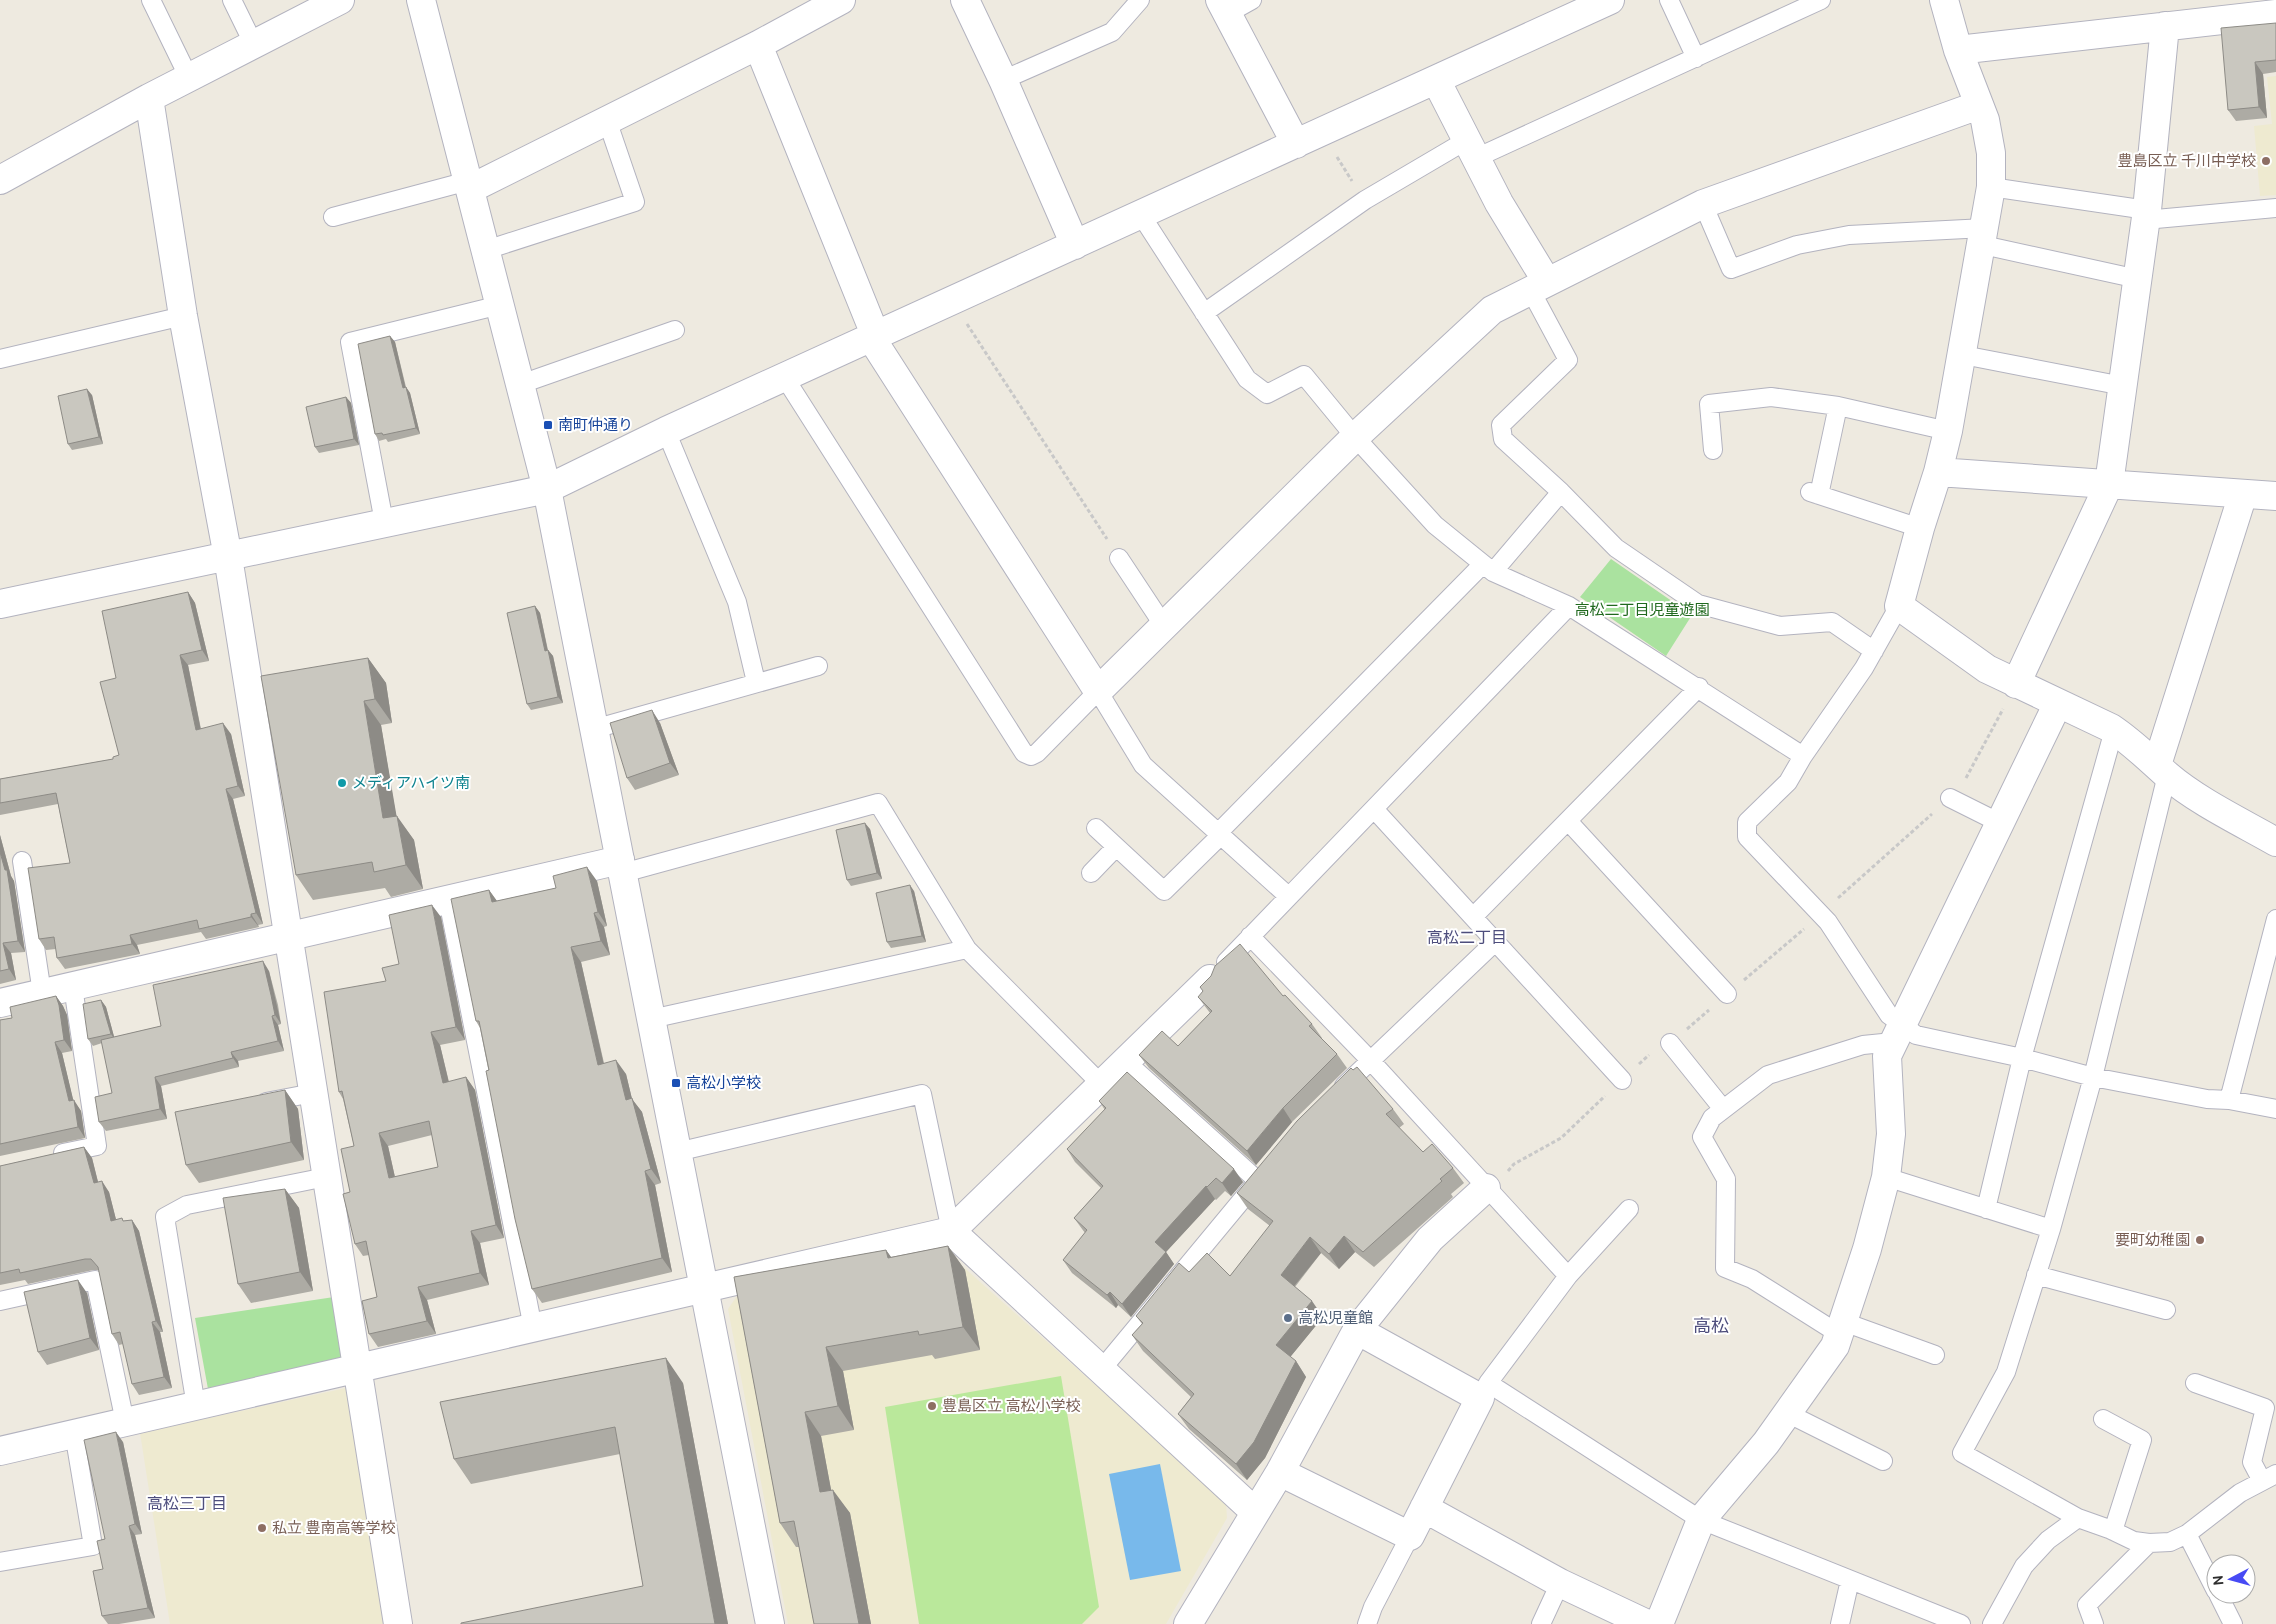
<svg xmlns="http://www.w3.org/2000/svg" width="2276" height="1624" font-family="Cabin,'Noto Sans JP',sans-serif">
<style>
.education{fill:#eeead0}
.green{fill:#aae29f}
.pitch{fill:#bae89b}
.water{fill:#78b9eb}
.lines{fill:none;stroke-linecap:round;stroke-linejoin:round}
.service-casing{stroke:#b3b3bf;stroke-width:20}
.minor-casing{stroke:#b3b3bf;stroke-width:30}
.tertiary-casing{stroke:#b3b3bf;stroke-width:30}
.path{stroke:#c8c8c8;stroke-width:3;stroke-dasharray:4 2.5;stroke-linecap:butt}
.service{stroke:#fff;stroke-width:18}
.minor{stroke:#fff;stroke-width:28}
.tertiary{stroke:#fff;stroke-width:28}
.wall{fill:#adaba4;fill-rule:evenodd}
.shaded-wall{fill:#8d8b86}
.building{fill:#c9c7bf;stroke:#8d8b86;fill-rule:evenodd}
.education-dot{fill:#8d6e63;stroke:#fff;stroke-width:2}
.transit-dot{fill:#1a4fb4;stroke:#fff;stroke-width:2}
.culture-dot{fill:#0f9aa8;stroke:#fff;stroke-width:2}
.service-dot{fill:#5c6f8a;stroke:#fff;stroke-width:2}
.labels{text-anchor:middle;stroke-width:4;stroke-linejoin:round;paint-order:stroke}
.education-label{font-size:15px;fill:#785e54;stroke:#fff;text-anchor:end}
.transit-label{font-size:15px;fill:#164399;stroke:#fff;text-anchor:start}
.park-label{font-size:15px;fill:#20691e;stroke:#fff}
.culture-label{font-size:15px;fill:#0d838f;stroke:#fff;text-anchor:start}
.service-label{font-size:15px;fill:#4e5e75;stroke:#fff;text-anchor:start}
.neighbourhood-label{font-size:16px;fill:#4e4e7d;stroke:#fff}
.quarter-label{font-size:18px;fill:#4e4e7d;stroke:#fff}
</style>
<rect width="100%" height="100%" fill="#eeeae0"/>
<path class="education" d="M2276,76v119l-16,1 -6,-70 18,-2 -5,-47z
M940,1246l286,256 1,16 -61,106h-378l-60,-315 11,-16z
M346,1388l39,236h-215l-30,-191z"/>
<path class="green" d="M1611,559l81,56 -26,41 -86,-59z
M334,1297l8,63 -134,29 -13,-71z"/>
<path class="pitch" d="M1061,1376l38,231 -17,17h-163l-34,-217z"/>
<path class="water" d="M1160,1464l21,107 -51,9 -21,-106z"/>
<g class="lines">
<defs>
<path id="service" d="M151,0l38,78
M232,0l22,45
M1669,0l27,58
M1227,14l25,-14
M1003,80l109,-48 28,-32
M1476,158l345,-158
M1991,187l156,23
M1703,204l28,65 66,-24 52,-10 136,-7
M1141,215l106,164 20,15 37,-19 51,62 80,88 58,47 76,34 234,150 -15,26 -41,40v15l81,85 61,93 27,20 106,23 71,19 114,22 22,1 47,9
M333,217l135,-36
M2145,220l131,-12
M1983,245l155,34
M486,250l149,-48 -28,-82
M1531,291l37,69 -67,65 2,14 58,53 55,56 82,56 82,22 52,-4 42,29
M1204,313l161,-113 102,-60
M1963,355l160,31
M0,359l183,-43
M785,378l239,375 7,3 6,-3 61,-62 45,74 145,131
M521,384l154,-54
M666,431l71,171 19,80
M1713,450l-4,-46 62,-7 67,9 110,25
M1810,492l110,36
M1819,495l19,-89
M384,522l-34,-180 150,-37
M1119,558l45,68
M1493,572l68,-80
M594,729l224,-63
M1803,756l61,-88 35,-62
M2167,775l-74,302 -42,152 -45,143 -44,81 116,65 31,11 25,12 15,2 21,-1 17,-8 53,-41 36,-19
M1950,798l50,25
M1374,809l248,271
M1568,821l159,173
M1096,828l68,63 57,-56
M1218,833l264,-268
M22,861l20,132
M623,873l255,-70 89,146 134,135
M1091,873l25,-26
M448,900l85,428
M1473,917l226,-230
M1250,936l120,124 198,216
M1226,962l343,-356
M651,1019l316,-70
M1670,1043l53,66
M1125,1061l133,120
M1344,1086l152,-145
M2229,1100l47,-181
M266,1102l47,-9
M677,1152l245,-58 29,137
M63,1153l34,-7 -24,-159
M1886,1177l165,52
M1986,1209l36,-151 92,-328
M2036,1275l130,35
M0,1301l95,-21 30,142
M1844,1322l91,33
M1839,1334l-87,-55 -27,-11 1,-89 -24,-42 10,-19 56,-43 95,-30 30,-3
M1101,1370l155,-187
M1488,1383l80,-107 61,-67
M2195,1383l70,25 -13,54 10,19
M1480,1398l8,-15 213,137 260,104
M196,1406l-31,-189 22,-12 139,-28
M1787,1413l96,48
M2103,1419l39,21 -29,91
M2187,1534l29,57
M0,1562l93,-16 -19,-113
M2218,1594l15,30
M1367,1624l6,-17 37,-71
M1541,1624l19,-41
M1840,1624l10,-44
M1992,1624l32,-58 24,-26 30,-22
M2094,1624l-7,-19 62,-62"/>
<path id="minor" d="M965,0l38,80 72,165
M1220,0l76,144
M1944,0l14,50 27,70 6,33v34l-43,244 -10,41 -18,56 -21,78 88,63 124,59c21,14 37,30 56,47 30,26 74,47 109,67
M758,45l118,292
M1958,50l318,-36
M1436,80l63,123 48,79
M149,98l34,218 45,241 170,1067
M0,180l149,-82 191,-98
M470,189l288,-144 83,-45
M872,339l226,352 257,-254 137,-127 211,-106 276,-99
M1938,472l338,24
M0,604l547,-115 119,-58 944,-431
M2016,684l93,-200 38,-274 18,-184
M2157,765l86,-271
M0,1003l620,-143
M951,1231l259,-252
M0,1451l951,-220 304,281
M1280,1472l130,64 70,-138 -123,-68
M1424,1508l136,75 87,41
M1188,1624l92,-152 77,-142 73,-91 56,-51
M1659,1624l42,-104 65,-77 69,-97 32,-97 19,-72 5,-43 -4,-78 171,-353"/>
<path id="tertiary" d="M421,0l126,489 223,1135"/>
</defs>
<use href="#service" class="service-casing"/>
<use href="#minor" class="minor-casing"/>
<use href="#tertiary" class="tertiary-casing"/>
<path class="path" d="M1337,157l15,24
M967,324l140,215
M1966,778l37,-69
M1838,898l94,-84
M1744,980l60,-51
M1687,1029l22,-19
M1639,1064l10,-9
M1508,1171l6,-7 47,-26 44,-42"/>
<use href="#service" class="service"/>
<use href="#minor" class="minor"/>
<use href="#tertiary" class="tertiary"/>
</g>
<path class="wall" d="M2276,23v49l-13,2 4,44 -31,3 -8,-11z
M390,336l5,6 11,45 4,6 10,41 -32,8 -2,-3 -7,2 -4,-7z
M92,395l11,49 -31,6 -4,-6z
M346,397l5,6 8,42 -40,8 -4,-6z
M188,592l7,11 14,58 -21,4 13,64 30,5 14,62 -12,3 30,125 -5,1 1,2 -53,12 -5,-7 -64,13 3,9 -75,15 -8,-11 -1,-9 -10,1 -7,-11 31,-76 -12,-59 -58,11v-36l113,-20 6,-4 -3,-77z
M535,606l5,7 8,37 5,6 10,47 -32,7 -4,-6z
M368,658l18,25 6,40 -11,2 15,91 18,24 9,49 -32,8 -6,-9 -72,12 -17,-25z
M660,723l19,52 -44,15 -8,-12z
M870,829l12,50 -31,7 -4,-6z
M0,835l11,41 3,5 11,71 -14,1 5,27 -16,4z
M597,881l10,45 -3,1 6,28 -29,7 23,101 22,11 6,25 10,13 19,71 -6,2 17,87 -130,31 -10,-14 -52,-261 -4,-7 13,-131 8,11 59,-13z
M914,891l12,51 -35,6 -4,-6z
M441,917l24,123 -25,5 9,37 17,-5 9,13 29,148 -24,5 9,42 -62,15 9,34 -58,13 -9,-13 8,-37 -8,-42 -6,1 -8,-12 -5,-52 4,-46 -11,-47 -4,-7 47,-111 13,-17zM432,1135l6,32 -43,10 -7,-31z
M269,971l9,34 3,19 -3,1 6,26 -46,10 1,6 -78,19 6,33 -61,12 -7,-9 13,-29 -10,-50 -9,3 -5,-7 13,-39 5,7 8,30 47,-11z
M56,996l7,10 4,9 5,36 -10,2 11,47 8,11 4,27 -85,18v-136l12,-2z
M1283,996l29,28 10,14h-1l16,16 10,14 -55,54 -36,43 -107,-97 -10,-13 39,-9 32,-33 -12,-16z
M285,1090l13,19 6,51 -105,23 -13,-18z
M1099,1101l144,81 -12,14 -6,-5 -9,9 -1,-1 -49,53 8,12 -43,53 -13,-12 -2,3 -44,-35 -9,-13 22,-27 -11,-15 27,-30 -26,-26 -8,-13 38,-39z
M1393,1109l11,15 -5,4 24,24 30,16 11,15 -13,11 2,3 -79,70 -19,-15 -16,17 -18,-16 -26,34 28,30 -33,40 6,4 10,16 -41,81 -18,22 -58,-51 -11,-15 13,-17 -48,-46 -11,-16 10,-11 -6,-8 53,-44 41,4 40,-50 -22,-17 -11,-16z
M84,1147l8,11 6,24 11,10 7,28 8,1 8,-1 7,11 24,101h-3l12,56 -33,7 -7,-11 -9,-40 -4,1 -7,-11 -13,-64h-6l-65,14 -3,-4 -25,5v-119z
M285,1189l14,19 14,83 -62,12 -13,-19z
M948,1246l17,24 15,80 -45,9 -3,-4 -89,16 11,59 -33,6 10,54 19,23 21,111h-57l-15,-77h-3l-16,-24 -46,-246 152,-27 5,7z
M87,1293l12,57 -52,15 -9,-13z
M683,1383l45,241h-267l182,-38 -23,-132 -149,30 -17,-25z
M123,1442l19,92 -7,1 20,83 -36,6h-11l-6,-8 1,-47 2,-30z"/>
<path class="shaded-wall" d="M2255,62l8,12 4,44 -8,-11z
M390,336l5,6 12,52 -4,-6z
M406,387l4,6 10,41 -4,-6z
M87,389l5,6 11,49 -4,-7z
M346,397l5,6 8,42 -5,-6z
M188,592l7,11 14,58 -7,-11z
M535,606l5,7 9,44 -4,-6z
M548,650l5,6 10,47 -5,-6z
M180,655l8,10 15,76 -7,-11z
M368,658l18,25 6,40 -17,-24z
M364,701l17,24 20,117 -18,-24z
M652,710l8,13 19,52 -9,-12z
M223,723l8,11 14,62 -7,-10z
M226,789l7,10 30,125 -7,-11z
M397,816l17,24 9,49 -17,-24z
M865,823l5,6 12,50 -5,-6z
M0,835l11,41 3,5 11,71 -7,-11 -13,-71 -5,-18z
M587,867l10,14 10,45 -9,-14z
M910,885l4,6 12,51 -4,-6z
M489,890l10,14 -7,-2z
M432,905l9,12 24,123 -9,-13z
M594,913l10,14 6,28 -9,-14z
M251,914l7,11 1,2 -8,-10z
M130,935l7,10 3,9 -8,-10z
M3,943l8,10 5,27 -7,-11z
M571,947l10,15 26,117 -9,-14z
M263,961l6,10 12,53 -6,-9z
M56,996l7,10 4,9 5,36 -8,-11z
M101,1000l5,7 9,33 -4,-6z
M272,1016l6,9 6,26 -6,-10z
M431,1032l9,13 12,51 -9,-13z
M55,1042l7,11 12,50v-3l7,11 4,27 -7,-11 -9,-26z
M231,1052l7,9 1,6 -6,-9z
M616,1060l10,14 6,25 10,13 19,71 -10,-14 -25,-69z
M155,1077l6,9 6,33 -7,-10z
M466,1077l9,13 29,148 -8,-13z
M285,1090l13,19 6,51 -13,-18z
M1283,1108l9,14 -36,43 -9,-14z
M379,1133l9,13 10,45 -9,-13z
M84,1147l8,11 9,36 -7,-11z
M1234,1169l9,13 -12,14 -9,-13z
M645,1171l10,14 17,87 -10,-14z
M102,1181l7,11 10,39 -8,-10z
M1206,1186l9,13 -49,53 8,12 -43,53 -9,-13 33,-62z
M285,1189l14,19 14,83 -13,-19z
M132,1220l7,11 24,101 -7,-11z
M471,1231l9,12 9,42 -9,-12z
M1344,1236l11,16 -16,17 -10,-15z
M1310,1237l11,16 -30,37 -10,-15z
M948,1246l17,24 15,80 -17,-23z
M886,1250l17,24 -15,-16z
M78,1280l9,13 12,57 -9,-12z
M418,1287l9,13 9,34 -9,-13z
M1110,1292l8,13 -2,3 -9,-13z
M1312,1301l11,16 -36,44 -11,-16z
M152,1322l8,10 12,56 -8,-11z
M826,1347l17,24 11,59 -16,-24z
M666,1358l17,25 45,241h-13z
M1296,1361l10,16 -41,81 -18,22 -11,-16z
M805,1412l16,24 15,80 -16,-24z
M116,1432l7,10 19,92 -7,-10z
M833,1490l17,23 21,111h-12z
M129,1526l6,9 20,83 -7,-10z"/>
<path class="building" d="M2276,23v37l-21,2 4,45 -31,3 -7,-82z
M390,336l13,52 3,-1 10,41 -33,7 -1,-2 -7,1 -17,-90z
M87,389l12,48 -31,7 -10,-48z
M346,397l8,42 -39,8 -9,-40z
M188,592l14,58 -22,5 16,75 27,-7 15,63 -12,3 30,124 -5,1v3l-52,12 -2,-9 -67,15 2,9 -75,14 -3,-21 -15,2 -11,-71 42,-5 -14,-70 -56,10v-24l113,-20v-2l6,-2 -19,-73 16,-4 -14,-67z
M535,606l10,45 3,-1 10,47 -31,7 -20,-91z
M368,658l7,41 -11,2 19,117 14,-2 9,49 -32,7 -2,-10 -76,13 -35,-199z
M652,710l18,53 -43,15 -17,-55z
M865,823l12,50 -30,7 -11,-50z
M0,852l5,18h2l11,71 -15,2 6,26 -9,2z
M587,867l11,45 -4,1 7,28 -30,6 27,118 18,-5 10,40 6,-2 19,71 -6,2 17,87 -130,31 -17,-70 -29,-148 3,-1 -10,-49h-3l-25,-122 38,-9 3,12 64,-14 -3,-12z
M910,885l12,51 -35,6 -11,-49z
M432,905l24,122 -25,5 12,51 23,-6 30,148 -25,6 9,42 -62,14 9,34 -58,13 -7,-33 15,-4 -11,-56 -11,3 -12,-50 7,-2 -9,-43 13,-3 -12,-55 -3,1 -15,-100 62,-11 -4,-13 17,-4 -10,-49zM429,1121l9,46 -49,11 -10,-45z
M1240,944l43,52 2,-1 27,29 -3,2 28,28 -54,54 -36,43 -108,-96 23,-24 16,15 34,-35 -14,-14 5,-6 -3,-4 11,-11 4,-10z
M263,961l8,34 4,20 -3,1 6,25 -47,11 2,6 -78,19 5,32 -61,13 -4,-25 17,-4 -11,-53 60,-14 -8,-41z
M56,996l3,9 5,35 -9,2 14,59 5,-1 4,27 -78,17v-124l12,-2 -2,-11z
M101,1000l10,34 -23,5 -5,-35z
M1357,1067l36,42 -7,5 37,38 9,-8 21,24 -13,11 2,2 -79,71 -19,-16 -15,18 -19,-17 -29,38 31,26 -36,44 20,16 -42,81 -18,22 -58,-50 16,-20 -62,-59 11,-12 -7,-7 43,-53 10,9 18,-19 23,23 43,-55 -36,-28 60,-72 54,-53 2,2z
M1127,1072l107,97 -12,14 -6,-5 -9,9 -1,-1 -51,56 11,10 -44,52 -12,-12 -3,3 -44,-35 24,-30 -13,-12 29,-32 -36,-37 39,-41 -7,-7z
M285,1090l6,52 -105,23 -11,-53z
M84,1147l10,36 8,-2 9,40 11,-3 1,3 9,-1 24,101 -4,1 12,55 -32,7 -12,-52 -8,2 -14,-67 -7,-8h-6l-65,14 -1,-4 -19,4v-107z
M285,1189l15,83 -62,12 -15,-86z
M948,1246l15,81 -44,8 -1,-4 -92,16 12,59 -33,6 15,80 13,-2 26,134h-45l-20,-103 -14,2 -46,-246 152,-27 2,8z
M78,1280l12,58 -52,14 -14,-60z
M666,1358l49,266h-254v-1l182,-37 -28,-159 -161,32 -14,-57z
M116,1432l19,92 -6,2 19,82 -46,8 -9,-45 10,-2 -6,-28 8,-2 -21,-99z"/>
<g class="education-dot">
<circle cx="2266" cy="161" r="5"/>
<circle cx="2200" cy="1240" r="5"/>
<circle cx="932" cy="1406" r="5"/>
<circle cx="262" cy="1528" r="5"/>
</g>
<g class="transit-dot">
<rect x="543" y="420" width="10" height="10" rx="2.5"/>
<rect x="671" y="1078" width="10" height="10" rx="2.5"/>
</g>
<circle class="culture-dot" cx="342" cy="783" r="5"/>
<circle class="service-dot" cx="1288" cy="1318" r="5"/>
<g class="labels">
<g class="education-label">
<text x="2256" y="166">豊島区立 千川中学校</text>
<text x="2190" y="1245">要町幼稚園</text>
<text x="942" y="1411" text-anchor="start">豊島区立 高松小学校</text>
<text x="272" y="1533" text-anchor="start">私立 豊南高等学校</text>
</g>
<g class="transit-label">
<text x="558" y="430">南町仲通り</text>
<text x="686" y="1088">高松小学校</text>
</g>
<g class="park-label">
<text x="1642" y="615">高松二丁目児童遊園</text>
</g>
<g class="culture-label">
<text x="352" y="788">メディアハイツ南</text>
</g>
<g class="service-label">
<text x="1298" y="1323">高松児童館</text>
</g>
<g class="neighbourhood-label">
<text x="1467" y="943">高松二丁目</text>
<text x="187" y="1509">高松三丁目</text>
</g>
<g class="quarter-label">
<text x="1711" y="1332">高松</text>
</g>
</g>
<g transform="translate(2231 1579) rotate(264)"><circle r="24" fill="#ffffff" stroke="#ababab"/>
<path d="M0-4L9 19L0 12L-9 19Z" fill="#474af4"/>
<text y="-8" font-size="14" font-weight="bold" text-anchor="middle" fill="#2d2d2d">N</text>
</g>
</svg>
